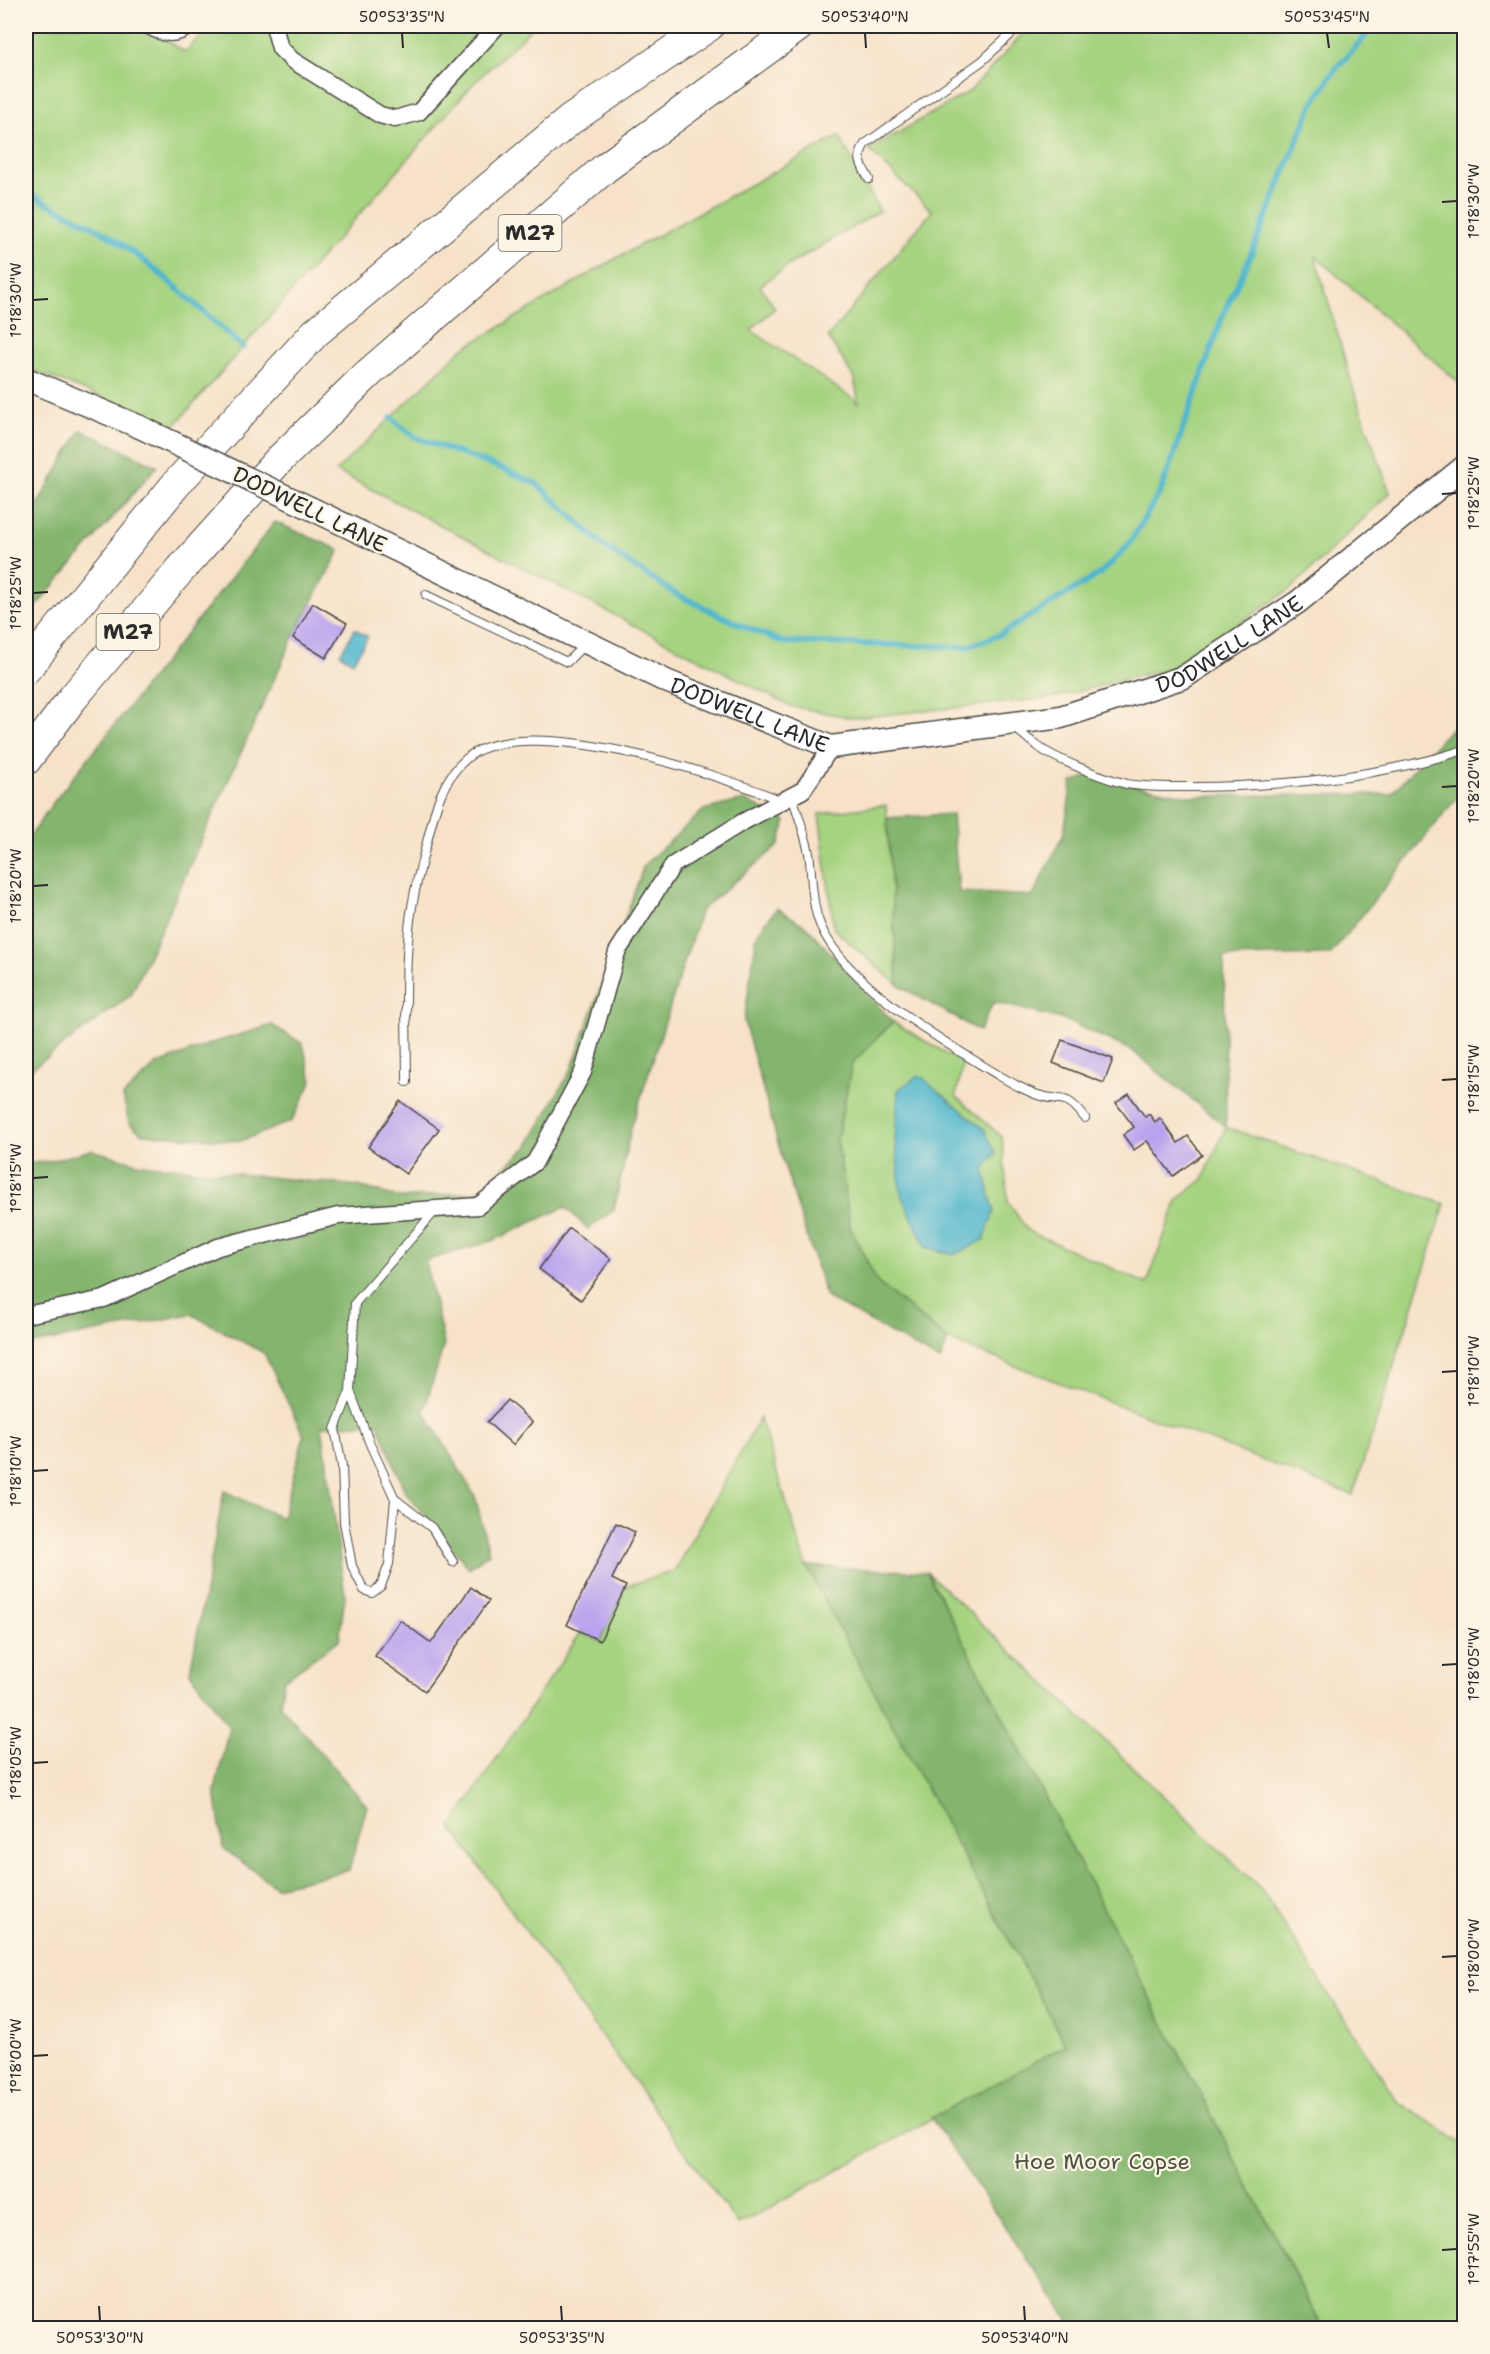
<svg xmlns="http://www.w3.org/2000/svg" width="1490" height="2354" font-family="'Shantell Sans',sans-serif">
<style>
.green{fill:#a6d380;stroke:#687f56;stroke-width:1.5}
.forest{fill:#84b56e;stroke:#58704c;stroke-width:1.5}
.water{fill:#4eb5cc;stroke:#3c707c;stroke-width:1.5}
.lines{fill:none;stroke-linecap:round;stroke-linejoin:round}
.stream{stroke:#4eb5cc;stroke-width:6}
.building{fill:#b9a2ee}
.lane-casing{stroke:#4a4643;stroke-width:10}
.street-casing{stroke:#4a4643;stroke-width:19}
.secondary-casing{stroke:#4a4643;stroke-width:25}
.highway-casing{stroke:#4a4643;stroke-width:32}
.lane{stroke:#fff;stroke-width:8}
.street{stroke:#fff;stroke-width:16}
.secondary{stroke:#fff;stroke-width:22}
.highway{stroke:#fff;stroke-width:30}
.secondary-bridge-casing{stroke:#4a4643;stroke-width:25;stroke-linecap:butt}
.secondary-bridge{stroke:#fff;stroke-width:22}
.ticks{fill:none;stroke:#2b2b2b;stroke-width:2}
.labels{text-anchor:middle;stroke-width:4.5;stroke-linejoin:round;paint-order:stroke}
.shield{fill:#fcf5e5;stroke:#6a6863;stroke-width:1.5}
.shield-label{font-size:21px;font-weight:bold;fill:#2b2b2b}
.street-label{font-size:22px;fill:#2b2b2b;stroke:#fcf5e5}
.park-label{font-size:22px;fill:#4a5540;stroke:#fcf5e5}
.neatline{fill:none;stroke:#2b2b2b;stroke-width:2}
.ticks-label{font-size:15px;text-anchor:middle;fill:#2b2b2b}
</style>
<rect width="100%" height="100%" fill="#fcf5e5"/>
<filter id="ink" filterUnits="userSpaceOnUse"><feTurbulence type="fractalNoise" baseFrequency=".0167" numOctaves="2"/><feDisplacementMap in="SourceGraphic" scale="12" xChannelSelector="R" yChannelSelector="G"/><feConvolveMatrix kernelMatrix="1 2 1 2 8 2 1 2 1" color-interpolation-filters="sRGB"/></filter>
<filter id="wash" filterUnits="userSpaceOnUse"><feTurbulence type="fractalNoise" baseFrequency=".008" numOctaves="4" result="noise"/><feDisplacementMap in="SourceGraphic" scale="24" xChannelSelector="R" yChannelSelector="G"/><feGaussianBlur stdDeviation="1.35" result="paint"/><feColorMatrix in="noise" values="0 0 0 0 0 0 0 0 0 0 0 0 0 0 0 0 0 1.4 0 .05"/><feComposite in="paint" operator="in"/></filter>
<g filter="url(#wash)">
<rect width="100%" height="100%" fill="#f7e2c9"/>
<path class="green" d="M26,26h117l42,26 25,-26h324l-61,58 -298,341 -149,-57z
M1030,26h434v361l-149,-131 39,135 36,102 -98,95 -118,79 -122,31 -199,20 -63,-12 -454,-235 126,-122 151,-89 226,-124 41,75 -91,54 -29,21 15,22 -24,22 104,70 4,5 -5,-27 -26,-41 104,-126 -63,-61 101,-59z
M886,805l12,180 -64,-56 -15,-115z
M893,1022l70,41 -7,33 46,41 6,65 20,29 119,53 30,-84 26,-21 23,-52 219,77 -92,291 -405,-155 -71,-58 -27,-55 -13,-88 15,-76z
M760,1418l46,148 260,479 -328,180 -287,-398 130,-195 19,9 26,-55 48,-15z
M927,1572l333,316 138,214 66,42v184h-141z"/>
<path class="forest" d="M81,430l76,36 -131,152v-94z
M275,522l65,28 -47,88 -162,357 -105,78v-231l26,-38z
M1451,728l13,44v17l-134,166 -106,2 2,170 -95,-77 -66,-30 -71,-18 -15,29 -81,-46 -11,-167 65,-4 7,78 74,4 31,-63 8,-51 17,-6 100,20 202,-2z
M744,800l42,21 -7,24 -78,65 -70,218 -17,82 -26,19 -23,-22 -73,34 -67,20 19,83 -20,67 51,85 14,57 -20,15 -64,-76 -27,-69 -56,3 23,170 -6,44 -55,40 -4,25 87,101 -18,64 -73,17 -53,-39 -8,-58 14,-63 -39,-55 34,-181 58,27 22,-82 -40,-83 -73,-39 -165,31v-181l24,-3 42,-11 49,14 217,22 43,12 77,-6 49,-45 45,-79 72,-203 60,-55z
M777,908l30,19 86,95 -41,41 -15,76 13,88 27,55 71,58 -8,21 -114,-64 -43,-136 -39,-140 13,-87z
M272,1025l31,19 9,37 -20,40 -51,20 -98,-7 -14,-11 -6,-27 33,-31 56,-22z
M806,1566l121,6 396,756h-249l-143,-210 135,-73z"/>
<path class="water" d="M355,629l13,8 -15,25 -13,-8z
M919,1075l65,54 12,24 -12,16 10,42 -10,29 -30,15 -28,-8 -25,-52 -6,-54 3,-51z"/>
<g class="lines">
<path class="stream" d="M26,190c23,18 52,26 77,42 51,31 95,76 140,115
M391,418l24,19 88,32 34,15 68,63 69,46 69,33 40,16 184,5 32,-12 102,-62 26,-26 34,-56 63,-179 23,-48 65,-159 22,-34 40,-45"/>
</g>
<g id="blocks">
<path class="building" d="M313,603l34,20 -21,35 -33,-20z
M1062,1040l51,19 -9,24 -51,-20z
M1129,1094l16,23 4,-3 6,8 5,-4 18,25 10,-7 14,19 -29,21 -26,-35 -13,9 -11,-15 11,-8 -18,-24z
M400,1101l39,28 -33,45 -38,-27z
M569,1228l42,31 -30,41 -42,-31z
M507,1400l25,22 -19,23 -26,-23z
M616,1523l19,9 -23,47 14,7 -26,55 -33,-16z
M471,1587l18,14 -64,90 -50,-35 25,-36 31,23z"/>
</g>
</g>
<g filter="url(#ink)">
<use href="#blocks" fill-opacity="0" stroke="#4a4643" stroke-width="1.5"/>
<g class="lines">
<defs>
<path id="lane" d="M869,179c-8,-15 -13,-20 -4,-35l117,-83 38,-35
M426,595l141,67 18,-18
M1014,727c9,8 19,16 29,23 18,11 62,29 84,34 22,4 46,3 68,3 88,-1 185,-10 269,-37
M792,796c6,19 13,37 17,57 3,21 2,42 8,63 18,63 127,126 181,159 12,7 24,14 37,19 26,10 29,-4 50,24
M407,1082c0,-45 -3,-96 1,-141 2,-35 11,-69 20,-103 7,-29 14,-59 39,-80 57,-48 252,16 315,43
M350,1391l-15,38 7,37 2,56 8,44 12,24 8,3 9,-7 8,-22 6,-65 -25,-55 -20,-53 5,-88 81,-93
M395,1499l37,29 21,34"/>
<path id="street" d="M149,26c13,8 27,10 40,0
M274,26l6,22 12,12 88,55 15,4 24,-7 78,-86
M26,1315l78,-16 114,-52 120,-31 140,-10 57,-44 48,-90 34,-120 56,-87 68,-42 62,-33 28,-43"/>
<g id="secondary">
<path d="M26,379l114,48"/>
<path id="s1" d="M310,508l356,173 165,66 230,-30 123,-40 114,-75 166,-135"/>
</g>
<path id="highway" d="M26,669l151,-186 138,-150 255,-213 139,-94
M26,760l46,-61 109,-130 97,-108 91,-88 236,-205 194,-142"/>
</defs>
<use href="#lane" class="lane-casing"/>
<use href="#street" class="street-casing"/>
<use href="#secondary" class="secondary-casing"/>
<use href="#highway" class="highway-casing"/>
<use href="#lane" class="lane"/>
<use href="#street" class="street"/>
<use href="#secondary" class="secondary"/>
<use href="#highway" class="highway"/>
<defs>
<path id="secondary-bridge" d="M140,427l170,81"/>
</defs>
<use href="#secondary-bridge" class="secondary-bridge-casing"/>
<use href="#secondary-bridge" class="secondary-bridge"/>
</g>
</g>
<path class="ticks" d="M402,33l1,15M865,33l1,15M1327,33l2,15M1442,202l15,-1M33,300l15,-1M1442,494l15,-1M33,593l15,-1M1442,787l15,-1M33,886l15,-1M1442,1080l15,-1M33,1178l15,-1M1442,1372l15,-1M33,1471l15,-1M1442,1665l15,-1M33,1763l15,-1M1442,1957l15,-1M33,2056l15,-1M1442,2250l15,-1M99,2306l1,15M561,2306l1,15M1024,2306l1,15"/>
<g class="labels">
<g class="shield">
<rect x="498.5" y="215" width="63" height="36" rx="4.5"/>
<rect x="96.5" y="614" width="63" height="36" rx="4.5"/>
</g>
<g class="shield-label">
<text x="530" y="240">M27</text>
<text x="128" y="639">M27</text>
</g>
<g class="street-label">
<text transform="translate(310 509) rotate(26)" y="8">DODWELL LANE</text>
<text dy="8" stroke="none"><textPath href="#s1" startOffset="990">DODWELL LANE</textPath></text>
<text dy="8" stroke="none"><textPath href="#s1" startOffset="486">DODWELL LANE</textPath></text>
</g>
<g class="park-label">
<text x="1102" y="2169">Hoe Moor Copse</text>
</g>
</g>
<rect width="1490" height="2354" fill="none" stroke="#fcf5e5" stroke-width="66"/>
<rect x="33" y="33" width="1424" height="2288" class="neatline"/>
<g class="ticks-label">
<text x="402" y="22">50°53'35"N</text>
<text x="865" y="22">50°53'40"N</text>
<text x="1327" y="22">50°53'45"N</text>
<text transform="translate(1474 201) rotate(-90)" y="5">1°18'30"W</text>
<text transform="translate(16 300) rotate(-90)" y="5">1°18'30"W</text>
<text transform="translate(1474 493) rotate(-90)" y="5">1°18'25"W</text>
<text transform="translate(16 593) rotate(-90)" y="5">1°18'25"W</text>
<text transform="translate(1474 786) rotate(-90)" y="5">1°18'20"W</text>
<text transform="translate(16 886) rotate(-90)" y="5">1°18'20"W</text>
<text transform="translate(1474 1079) rotate(-90)" y="5">1°18'15"W</text>
<text transform="translate(16 1178) rotate(-90)" y="5">1°18'15"W</text>
<text transform="translate(1474 1371) rotate(-90)" y="5">1°18'10"W</text>
<text transform="translate(16 1471) rotate(-90)" y="5">1°18'10"W</text>
<text transform="translate(1474 1664) rotate(-90)" y="5">1°18'05"W</text>
<text transform="translate(16 1763) rotate(-90)" y="5">1°18'05"W</text>
<text transform="translate(1474 1956) rotate(-90)" y="5">1°18'00"W</text>
<text transform="translate(16 2056) rotate(-90)" y="5">1°18'00"W</text>
<text transform="translate(1474 2249) rotate(-90)" y="5">1°17'55"W</text>
<text x="100" y="2343">50°53'30"N</text>
<text x="562" y="2343">50°53'35"N</text>
<text x="1025" y="2343">50°53'40"N</text>
</g>
</svg>
